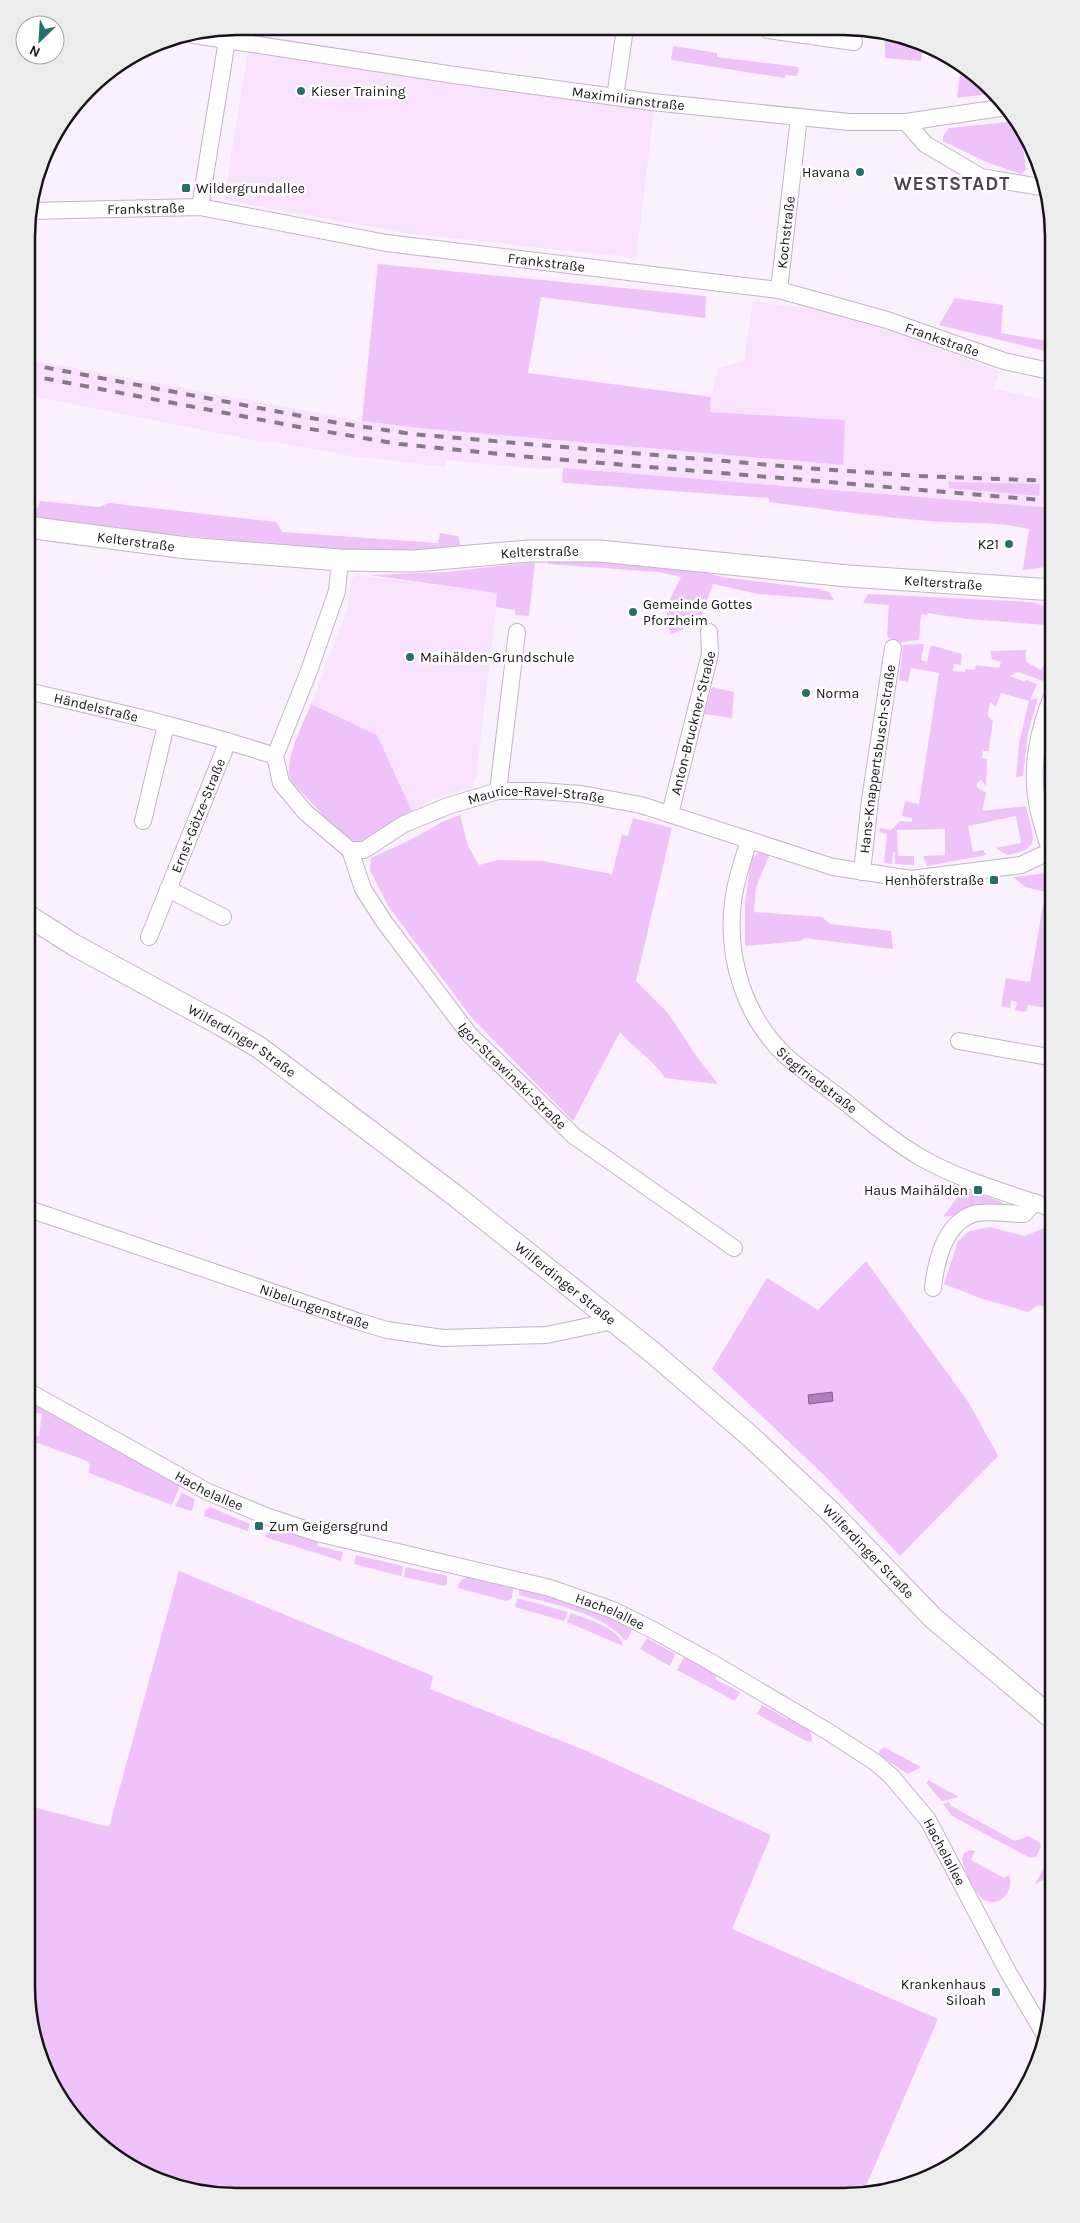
<svg xmlns="http://www.w3.org/2000/svg" width="1080" height="2223" font-family="Karla,sans-serif">
<style>
.built{fill:#f9e2fe}
.green{fill:#efc3f9}
.water{fill:#b37ebf;stroke:#845e8e}
.lines{fill:none;stroke-linecap:round;stroke-linejoin:round}
.minor-casing{stroke:#c4b3c8;stroke-width:18}
.major-casing{stroke:#c4b3c8;stroke-width:23}
.minor{stroke:#fff;stroke-width:16}
.major{stroke:#fff;stroke-width:21}
.rail{stroke:#837b85;stroke-width:4;stroke-dasharray:9 9;stroke-linecap:butt}
.poi-dot{fill:#26706a;stroke:#fff;stroke-width:2}
.labels{text-anchor:middle;stroke-width:5;stroke-linejoin:round;paint-order:stroke}
.poi-label{font-size:14px;fill:#18121a;stroke:#fff;text-anchor:start}
.street-label{font-size:14px;fill:#18121a;stroke:#fff}
.district-label{font-size:19px;font-weight:bold;letter-spacing:1px;fill:#4f4153;stroke:#fff}
.rim{fill:none;stroke:#18121a;stroke-width:2.5}
</style>
<rect width="100%" height="100%" fill="#fbf0fd"/>
<path class="built" d="M250,40l405,64 -19,154 -231,-25 -181,-33z
M753,301l74,11 78,24 94,35 -5,18 60,13v106l-491,-40 -24,1 -93,-9 -1,7 -94,-11 -93,-17 10,4 -241,-48v-36l335,62 67,8 413,36 3,-45 -135,-8 1,-15 7,-29 26,-7z
M357,575l141,18 -22,185 -5,10 -38,11 -21,12 -35,-76 -66,-31 36,-94 5,-32z"/>
<path class="green" d="M885,41l38,8 -2,12 -36,-3z
M673,46l44,7v4l82,10 -2,9 -11,-1 -1,3 -114,-18z
M961,65l21,13 13,15 -38,5z
M1019,121l8,17 -4,7 3,25 -5,4 -35,-12 -43,-21v-5l6,-8z
M378,264l328,32 -1,22 -164,-21 -13,76 183,24 -1,15 135,8 -2,45 -414,-36 -67,-8z
M955,298l48,7 -2,28 53,9v11l-115,-28z
M563,468l491,40v58l-31,4 6,-41c-33,-8 -67,-5 -100,-8 -53,-4 -106,-12 -160,-19v-4l-204,-15 -3,-1z
M949,482l91,2 -1,12 -90,-8z
M40,501l59,6 10,-4 167,19 6,10 156,11 2,-10 18,3 3,10 -95,7 -231,-22 -108,-14v-10l11,1z
M548,558h40l105,11 29,8 97,12 10,3 5,8 -76,-6 -45,-10 -12,33 -14,-3 -4,15 -11,5 -7,-9 5,-26 11,-22 -23,-5 -110,-8z
M535,562l-6,54 -14,-1v-5l-19,-3 1,-14 -127,-18 77,-3z
M868,594l163,8 23,6v54l-8,20 -28,-10 -8,4 15,6 1,-2 11,4 -7,16 8,-2 -10,35 -5,43 -7,1 3,-34 10,-42 -28,-8 -5,14 -6,-5 -2,14 5,5 -5,35v-5h-5l-1,7 5,1 -1,27 -5,-6 -4,3v4l9,6 -4,18 44,-5c5,29 20,42 -19,49l-11,-7 25,-5 -5,-27 -48,10 5,26 10,-2 4,5 -60,11 -4,-10 22,-1v-26l-48,1 1,26h16v9l-19,-1v-12h-2l-1,12 -8,-1 3,-29 -8,-2 1,-4 11,2 9,-9 12,1v-4l-10,-2 3,-15 14,3 20,-131 -28,-5 -3,14 -9,-2 4,-35 21,-1 -3,16 6,2 4,-17 31,9 -1,11 -7,-1 -1,7 12,1 1,-3 9,1 1,-5 23,3 2,-6 -9,-3 -2,-8 36,-1v12l15,8 11,-21 -7,-4 2,-20 -80,-6 -39,-6 -1,2 -6,-1 -2,26 -24,3 -8,-7 2,-31 -26,-2z
M712,687l22,5 -2,26 -28,-4z
M311,704l66,31 35,76 -51,31 -14,-3 -8,-7 -48,-51c-9,-19 13,-58 20,-77z
M460,815l8,31 11,19 19,-5 44,1 70,13 10,-39 6,1 5,-18 39,10 -36,153 32,32 27,41 23,30 -53,-6c-12,-19 -31,-29 -45,-46l-47,89 -101,-103 -84,-112 -18,-36 1,-12 39,-18 34,-19z
M771,851l-15,36 -2,25 68,5 8,7 61,7 2,18 -88,-11 -5,3 -55,5v-42l6,-45 9,-7z
M1047,873l7,6v15l-29,-7 -12,-10z
M1043,905l11,2v93l-2,9 -24,-4 -2,7 -11,-2 2,-8 -6,-2 -1,8 -9,-2 5,-28 24,4z
M964,1188l36,13 4,2 -4,6 -57,8z
M1053,1224v89l-3,-4 -12,-4 -10,7 -48,-14 -36,-14 14,-43 11,-10 21,-4 35,9z
M866,1261l103,142 29,53 -98,100 -75,-80 -113,-107 55,-91 51,32z
M34,1404l146,82 -8,19 -83,-32 1,-8 -3,-4 -55,-20 -4,-6 11,1 3,-22 -11,-2z
M182,1493l13,6 -3,12 -17,-5z
M210,1507l40,17 -2,7 -44,-15 1,-5z
M270,1526l47,14 1,6 25,6 -2,9 -76,-24z
M356,1555l47,11 -2,10 -47,-12z
M406,1567l41,9v8l-2,2 -41,-9z
M179,1571l254,105 -3,13 157,62 184,84 -39,94 206,90 -75,174 -20,4 -634,-2 -65,-20 -46,-30 -36,-42 -25,-50 -11,-67v-181l83,22z
M473,1577l38,9 2,2 -1,10 -5,3 -49,-13c1,-9 7,-11 15,-11z
M523,1588c37,10 73,23 108,39v6l-5,8c-23,-28 -74,-37 -107,-46v-5z
M517,1599h4l47,13 -4,9 -49,-14z
M571,1613c16,6 48,15 52,33l-56,-24z
M647,1638l28,16 -5,12 -30,-17z
M684,1657l34,17 -3,5 25,13 -5,9 -58,-31z
M762,1705l25,14 4,-4c10,7 22,13 21,27l-6,-1 -49,-27z
M884,1747l37,20 -13,7 -29,-19 1,-5z
M928,1780l31,17 -17,4 -16,-18z
M949,1802l2,4 64,35 13,-5 11,6 2,4 -5,11 -6,1 -78,-42 -9,-12z
M971,1850l4,1 -4,9 33,18 5,-3c6,13 -7,32 -23,26 -11,-5 -21,-30 -24,-41l2,-7z
M1053,1851v26l-15,5 -4,4z"/>
<path class="water" d="M832,1392l1,9 -24,3 -1,-9z"/>
<g class="lines">
<defs>
<g id="minor">
<path d="M768,30l86,12"/>
<path id="s1" d="M194,35l260,40 198,27 197,20h57l101,-15"/>
<path d="M615,97l10,-68"/>
<path d="M906,122l19,22 56,33 65,11"/>
<path d="M200,207l27,-167"/>
<path id="s2" d="M30,211l170,-4 186,36 393,47 108,30 117,41 50,11"/>
<path id="s3" d="M779,290l20,-173"/>
<path id="s4" d="M340,560l-3,31 -28,80 -34,85 6,27 24,29 45,38h14l40,-26 44,-18 50,-15h42l41,3 60,11 192,62 78,12 110,-14 30,-14"/>
<path id="s5" d="M27,691c83,19 166,38 248,65"/>
<path d="M498,791l19,-159"/>
<path id="s6" d="M670,814l40,-160 -1,-22"/>
<path d="M143,821l23,-96"/>
<path id="s7" d="M749,840c-6,20 -14,42 -16,62 -7,57 12,116 54,155 15,13 32,25 48,37 27,21 54,45 85,63 41,24 89,36 133,52"/>
<path id="s8" d="M350,850l13,39 22,34 84,111 105,102 160,112"/>
<path d="M1054,855c-6,-7 -8,-17 -10,-25 -17,-49 -9,-92 10,-139"/>
<path id="s9" d="M862,872l8,-72 23,-152"/>
<path d="M168,889l55,28"/>
<path id="s10" d="M149,937l79,-196"/>
<path d="M959,1041l95,17"/>
<path id="s11" d="M26,1208l331,113 30,9 56,8 103,-3 67,-14"/>
<path d="M933,1288c3,-27 11,-64 40,-74 12,-4 37,0 51,0l11,-12"/>
<path id="s12" d="M26,1390l182,102 58,24 51,17 233,55 63,22 42,21 54,30 118,70 48,31 17,15 36,43 80,152 37,63"/>
</g>
<g id="major">
<path id="s13" d="M27,527l160,21 153,12 74,1 115,-10h71l248,25 206,14"/>
<path id="s14" d="M27,915l47,30 147,80 39,23 197,149 194,154 100,86 81,76 101,105 120,101"/>
</g>
</defs>
<use href="#minor" class="minor-casing"/>
<use href="#major" class="major-casing"/>
<use href="#minor" class="minor"/>
<use href="#major" class="major"/>
<path class="rail" d="M27,364l311,59 74,11 393,34 115,8 134,5
M27,375l272,52 100,17 131,13 524,44"/>
</g>
<g class="poi-dot">
<circle cx="301" cy="91" r="5"/>
<circle cx="860" cy="172" r="5"/>
<rect x="181" y="183" width="10" height="10" rx="2.5"/>
<circle cx="1009" cy="544" r="5"/>
<circle cx="633" cy="612" r="5"/>
<circle cx="410" cy="657" r="5"/>
<circle cx="806" cy="693" r="5"/>
<rect x="989" y="875" width="10" height="10" rx="2.5"/>
<rect x="973" y="1185" width="10" height="10" rx="2.5"/>
<rect x="254" y="1521" width="10" height="10" rx="2.5"/>
<rect x="991" y="1987" width="10" height="10" rx="2.5"/>
</g>
<g class="labels">
<g class="poi-label">
<text x="311" y="96">Kieser Training</text>
<text x="850" y="177" text-anchor="end">Havana</text>
<text x="196" y="193">Wildergrundallee</text>
<text x="999" y="549" text-anchor="end">K21</text>
<text x="643" y="609">Gemeinde Gottes<tspan x="643" dy="16">Pforzheim</tspan></text>
<text x="420" y="662">Maihälden-Grundschule</text>
<text x="816" y="698">Norma</text>
<text x="984" y="885" text-anchor="end">Henhöferstraße</text>
<text x="968" y="1195" text-anchor="end">Haus Maihälden</text>
<text x="269" y="1531">Zum Geigersgrund</text>
<text x="986" y="1989" text-anchor="end">Krankenhaus<tspan x="986" dy="16">Siloah</tspan></text>
</g>
<g class="street-label">
<text dy="5" stroke="none"><textPath href="#s1" startOffset="439">Maximilianstraße</textPath></text>
<text dy="5" stroke="none"><textPath href="#s2" startOffset="116">Frankstraße</textPath></text>
<text dy="5" stroke="none"><textPath href="#s3" startOffset="58">Kochstraße</textPath></text>
<text dy="5" stroke="none"><textPath href="#s2" startOffset="521">Frankstraße</textPath></text>
<text dy="5" stroke="none"><textPath href="#s2" startOffset="926">Frankstraße</textPath></text>
<text dy="5" stroke="none"><textPath href="#s13" startOffset="110">Kelterstraße</textPath></text>
<text dy="5" stroke="none"><textPath href="#s13" startOffset="515">Kelterstraße</textPath></text>
<text dy="5" stroke="none"><textPath href="#s13" startOffset="920">Kelterstraße</textPath></text>
<text dy="5" stroke="none"><textPath href="#s5" startOffset="71">Händelstraße</textPath></text>
<text dy="5" stroke="none"><textPath href="#s6" startOffset="94">Anton-Bruckner-Straße</textPath></text>
<text dy="5" stroke="none"><textPath href="#s9" startOffset="114">Hans-Knappertsbusch-Straße</textPath></text>
<text dy="5" stroke="none"><textPath href="#s4" startOffset="531">Maurice-Ravel-Straße</textPath></text>
<text dy="5" stroke="none"><textPath href="#s10" startOffset="131">Ernst-Götze-Straße</textPath></text>
<text dy="5" stroke="none"><textPath href="#s14" startOffset="249">Wilferdinger Straße</textPath></text>
<text dy="5" stroke="none"><textPath href="#s8" startOffset="281">Igor-Strawinski-Straße</textPath></text>
<text dy="5" stroke="none"><textPath href="#s7" startOffset="272">Siegfriedstraße</textPath></text>
<text dy="5" stroke="none"><textPath href="#s14" startOffset="654">Wilferdinger Straße</textPath></text>
<text dy="5" stroke="none"><textPath href="#s11" startOffset="305">Nibelungenstraße</textPath></text>
<text dy="5" stroke="none"><textPath href="#s12" startOffset="209">Hachelallee</textPath></text>
<text dy="5" stroke="none"><textPath href="#s14" startOffset="1059">Wilferdinger Straße</textPath></text>
<text dy="5" stroke="none"><textPath href="#s12" startOffset="629">Hachelallee</textPath></text>
<text dy="5" stroke="none"><textPath href="#s12" startOffset="1049">Hachelallee</textPath></text>
</g>
<g class="district-label">
<text x="952" y="190">WESTSTADT</text>
</g>
</g>
<path d="M0 0H1080V2223H0ZM237 35H843A202 202 0 0 1 1045 237V1986A202 202 0 0 1 843 2188H237A202 202 0 0 1 35 1986V237A202 202 0 0 1 237 35Z" fill="#edeced" fill-rule="evenodd"/>
<path class="rim" d="M237 35H843A202 202 0 0 1 1045 237V1986A202 202 0 0 1 843 2188H237A202 202 0 0 1 35 1986V237A202 202 0 0 1 237 35Z"/>
<g transform="translate(40 40) rotate(205)"><circle r="24" fill="#ffffff" stroke="#a3a0a3"/>
<path d="M0-4L9 19L0 12L-9 19Z" fill="#26706a"/>
<text y="-8" font-size="14" font-weight="bold" text-anchor="middle" fill="#18121a">N</text>
</g>
</svg>
